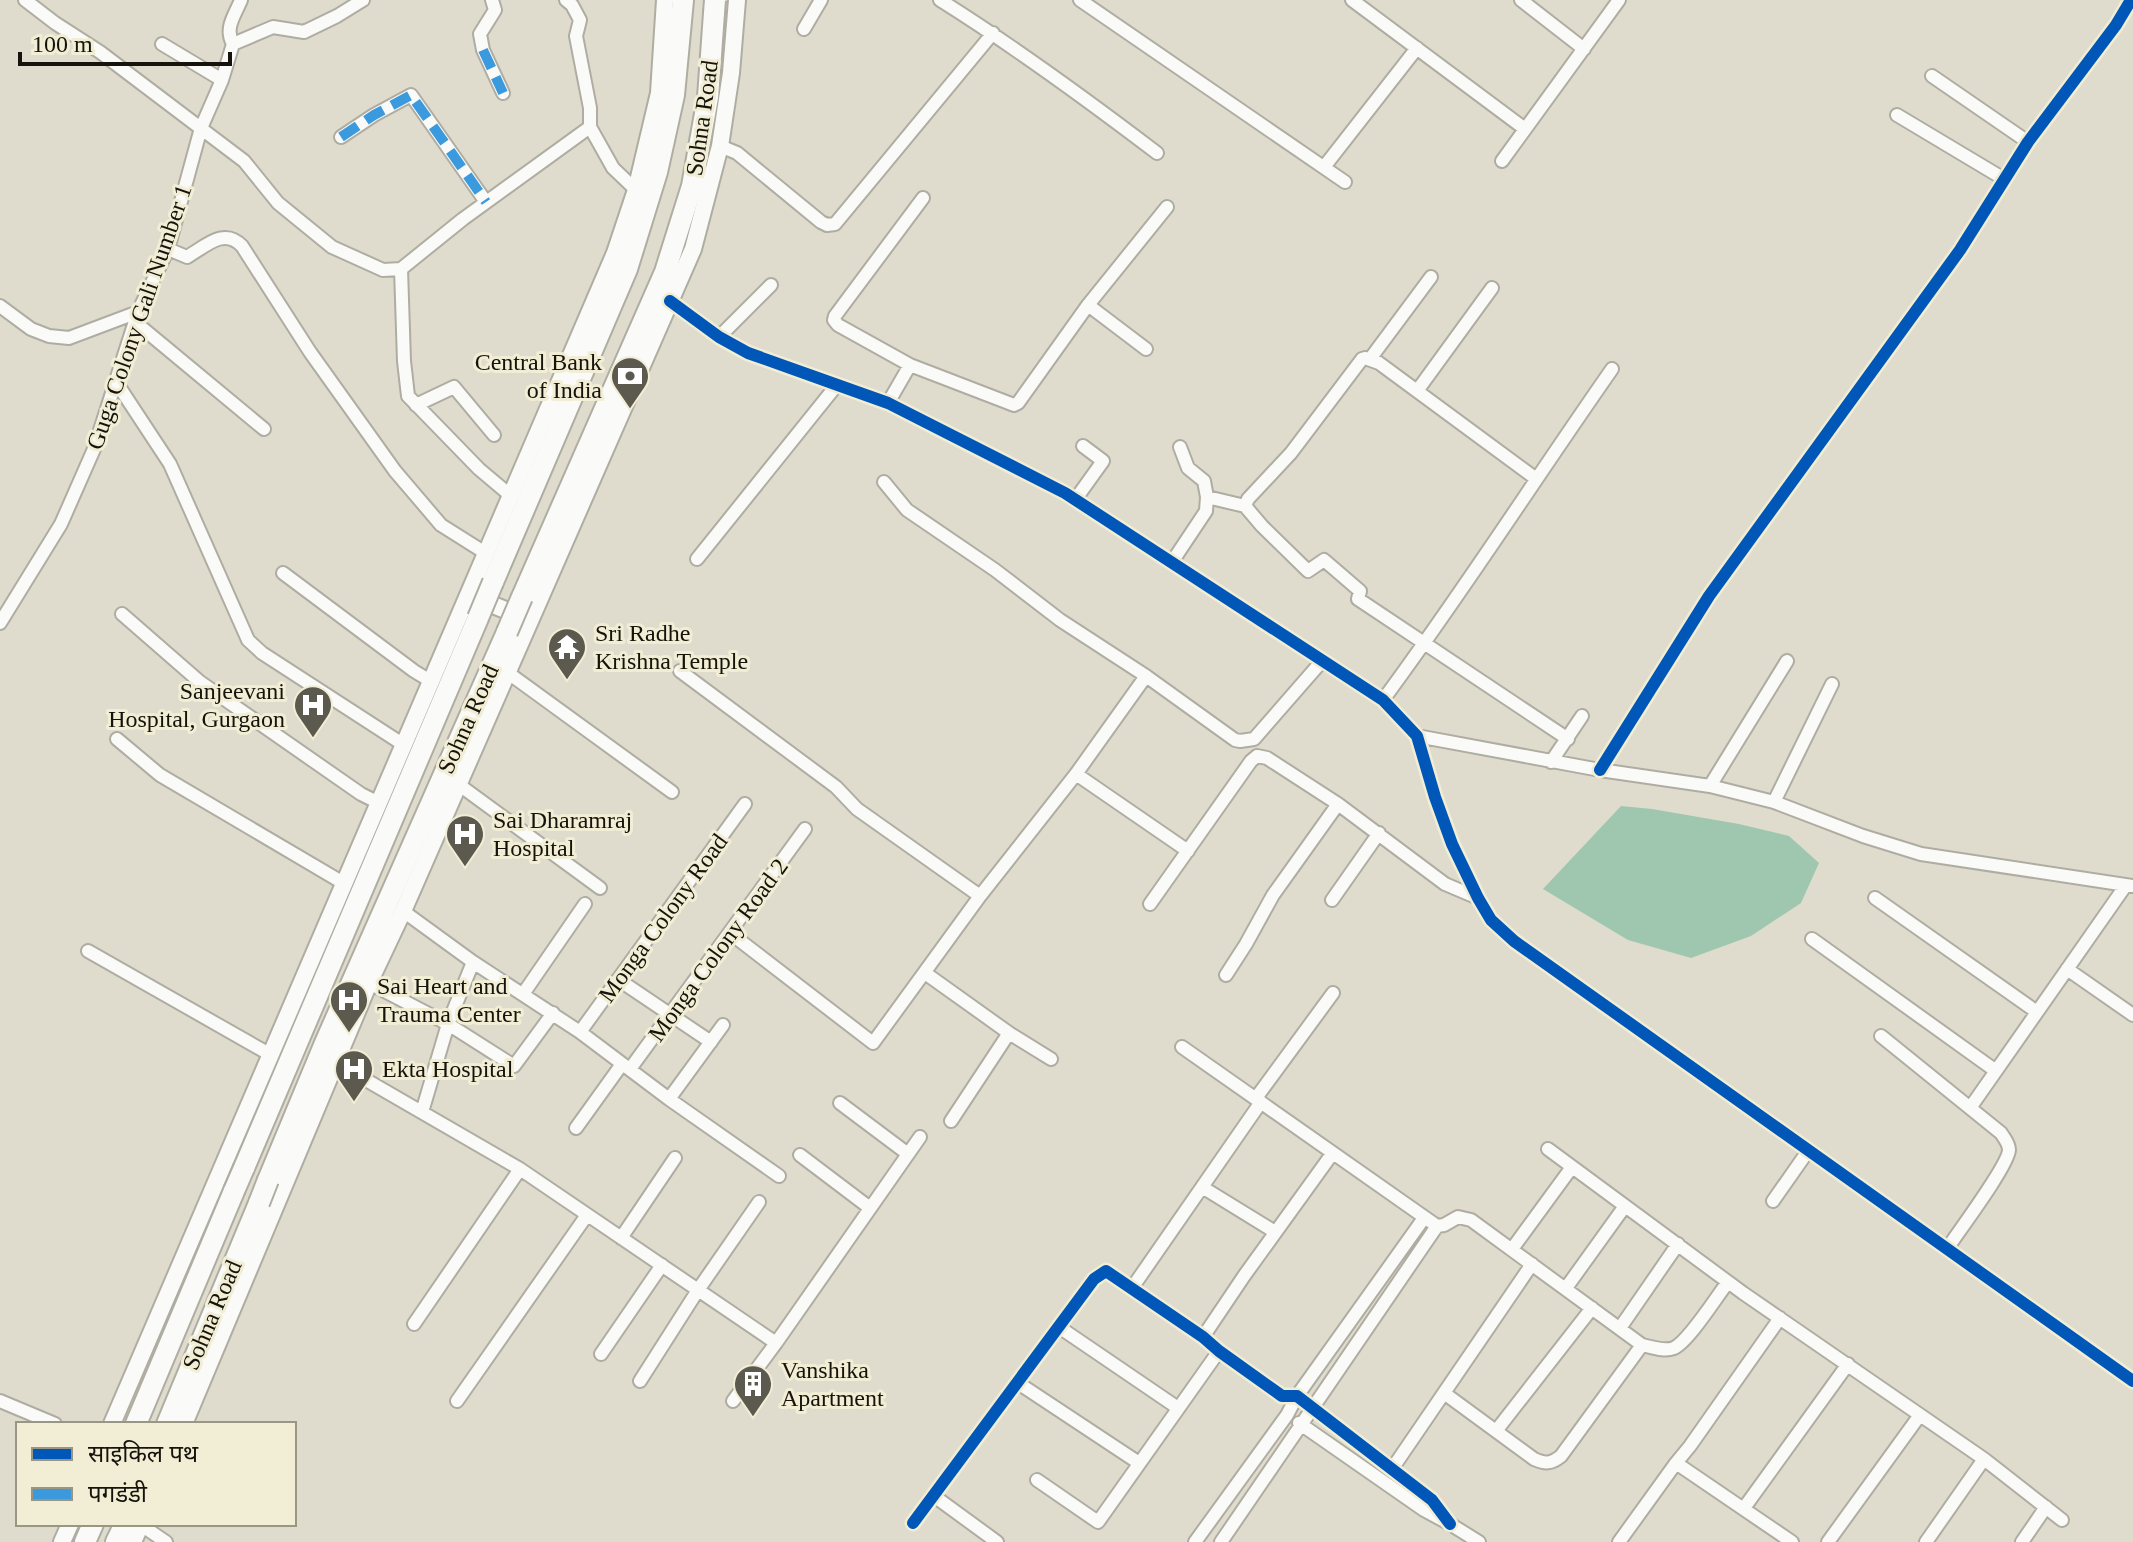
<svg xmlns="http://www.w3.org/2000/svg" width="2133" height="1542" font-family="'Times New Roman','Noto Sans Devanagari',serif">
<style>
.water{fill:#9fc7af}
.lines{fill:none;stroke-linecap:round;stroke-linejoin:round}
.minor-casing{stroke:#afada2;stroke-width:16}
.secondary-casing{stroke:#afada2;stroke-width:20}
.trunk-casing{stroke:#afada2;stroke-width:24}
.minor{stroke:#fafaf8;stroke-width:12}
.secondary{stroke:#fafaf8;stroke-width:16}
.trunk{stroke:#fafaf8;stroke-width:20}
.trunk-bridge-casing{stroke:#afada2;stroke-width:24;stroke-linecap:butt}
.trunk-bridge{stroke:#fafaf8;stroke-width:20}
.quiet{stroke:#3b9ade;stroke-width:10;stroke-dasharray:20 10;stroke-linecap:butt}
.cycleway-casing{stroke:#f2eed5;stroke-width:17}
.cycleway{stroke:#0057b8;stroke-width:12}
.labels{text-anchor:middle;stroke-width:6;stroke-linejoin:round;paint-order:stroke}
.street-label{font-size:24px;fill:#15130b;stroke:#f2eed5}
.poi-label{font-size:24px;fill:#15130b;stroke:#f2eed5;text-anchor:start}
</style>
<rect width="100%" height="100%" fill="#dfdcce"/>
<path class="water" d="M1621,806l31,3 87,15 50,12 30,27 -18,40 -50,33 -60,22 -63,-18 -85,-51z"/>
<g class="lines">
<defs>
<path id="minor" d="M25,0l30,23 45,29 144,109 34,42 54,44 51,23 18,-1 62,-50 127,-92
M492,0l3,10 -15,24 3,16 20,43
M566,0l6,5 8,15 -4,16 14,72v19l23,41 23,22
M940,0c75,47 146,99 217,153
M1080,0l265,182
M1352,0l173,129
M1521,0l63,49
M804,29l17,-29
M162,44l60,36
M233,44l40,-17 31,5 33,-16 26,-16
M1932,76l96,66
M1897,115l107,64
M341,137l33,-22 37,-20 75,107
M720,146l17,7 84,69 6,3 8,-1 158,-191
M1502,161l117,-161
M1324,167l93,-119
M923,198l-88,118 -1,4 4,5 72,40 104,40 4,-2 70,-98 79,-98
M168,249l19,8c19,-11 37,-30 55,-11l68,106 85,119 46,54 46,29
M401,269l3,92 4,35 71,73 32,27
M670,301l49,36 29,16 140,50 177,90 318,207 34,36 18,61 17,47 26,54 13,22 23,21 619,440
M1088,305l58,44
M0,306l31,23 18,7 20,2 69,-26
M135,322l129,107
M719,337l52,-52
M1370,359l61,-82
M116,382l54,82 78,176 14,13 142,92
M1417,391l75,-103
M888,403l22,-38
M416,405l38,-18 40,48
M1535,478l-156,-115 -14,-5 -3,1 -71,94 -43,46 -3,7 17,20 46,45 16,-11 36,31 -2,8 210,140
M884,482l23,28 88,60 65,50 86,56 89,64 5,1 14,-2 68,-78
M1207,497l38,9
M1075,500l28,-39 -20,-15
M697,559l139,-173
M1172,562l34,-51 1,-14 -3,-16 -16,-13 -8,-21
M283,573l131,98 18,11
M122,614l78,68 161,112 18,9
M0,623l61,-99 33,-75 44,-137 30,-63 33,-121 21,-48 11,-36c-9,-16 2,-29 8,-44
M680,671l156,116 21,22 123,87
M507,672l165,120
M1383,700c80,-108 152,-221 229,-331
M1417,736l183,34 110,16 64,16 89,34 58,18 212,32
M117,739l43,36 185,109
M1551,762l31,-46
M1600,770l109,-174 251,-346 68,-108 88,-117 15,-25
M1076,774l112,77
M458,784l142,104
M1710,786l77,-125
M1774,802l58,-118
M1875,898l162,114
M1332,900l47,-67
M1150,904l101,-143 6,-5 10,2 71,46 107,80 33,14
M403,911l70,51 107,70 89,67 110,77
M730,933l143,110 107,-147 96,-122 70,-98
M1812,939l184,132
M88,951l183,104
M2067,969l66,46
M925,973l84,60 -58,88
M1226,975l20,-31 27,-49 65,-91
M619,980l92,62
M369,983l79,41 66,42 39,-53
M523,994l62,-90
M580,1032l165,-228
M1009,1033l42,26
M1881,1036l120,97c3,5 8,10 8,17 -1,16 -51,82 -62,99
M1182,1047l255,179 7,-1 14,-8 13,3 171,125c10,2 22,7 32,3 15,-7 43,-52 54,-66
M335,1062l185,107 256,174
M630,1069l175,-240
M1256,1098l77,-105
M669,1099l54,-74
M840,1103l68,51
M1970,1108l156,-223
M422,1112l26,-88 25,-62
M576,1128l46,-64
M1548,1149l195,144 241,166 78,61
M800,1155l70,53
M1202,1187l73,45
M1773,1201l35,-50
M621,1238l54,-80
M1512,1249l60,-82
M1132,1288l129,-186
M1566,1288l59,-82
M414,1324l106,-155
M1059,1327l119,81
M1620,1328l58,-84
M1203,1337l41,-61 88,-122
M601,1354l61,-89
M640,1381l58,-91 61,-88
M1018,1383l121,80
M1444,1393l90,66c11,5 17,5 27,-3l81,-111
M0,1401l55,23
M457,1401l130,-186
M733,1401l43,-58 144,-206
M1299,1423l125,87 26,14 29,18
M1496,1431l96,-123
M1676,1463l116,79
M1392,1469l140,-205
M1037,1480l61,42 121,-171
M934,1496l63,46
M1744,1508l104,-144
M913,1523l181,-244 12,-8 97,66 16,14 63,45h15l135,104 18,24
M141,1525l25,17
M1195,1542l92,-127 10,-19 127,-178
M1221,1542l216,-316
M1619,1542l57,-79 14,-17 90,-128
M1828,1542l92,-127
M1926,1542l58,-83
M2022,1542l24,-35"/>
<path id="secondary" d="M476,598l49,20
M112,1424l503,-1171 21,-63 23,-97 6,-93
M184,1424l185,-441 34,-72 290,-662 27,-103 11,-73 6,-73
M62,1542l8,-18
M133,1542l8,-18"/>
<path id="trunk" d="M493,582l134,-313 30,-97 17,-77 9,-95
M522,597l143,-325 27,-86 16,-89 6,-84
M244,1168l234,-550
M268,1180l57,-137 182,-411
M136,1424l98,-233
M167,1424l92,-221
M85,1542l8,-18
M116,1542l9,-18"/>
</defs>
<use href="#minor" class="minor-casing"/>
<use href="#secondary" class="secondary-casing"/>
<use href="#trunk" class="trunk-casing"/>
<use href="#minor" class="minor"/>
<use href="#secondary" class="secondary"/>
<use href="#trunk" class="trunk"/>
<defs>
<path id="trunk-bridge" d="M714,13l1,-13
M478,618l15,-36
M507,632l15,-35
M234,1191l10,-23
M259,1203l9,-23"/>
</defs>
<use href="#trunk-bridge" class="trunk-bridge-casing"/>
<use href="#trunk-bridge" class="trunk-bridge"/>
<path class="quiet" d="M483,50l20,43
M341,137l33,-22 37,-20 75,107"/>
<defs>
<path id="cycleway" d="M670,301l49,36 29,16 140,50 177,90 318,207 34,36 18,61 17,47 26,54 13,22 23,21 619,440
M1600,770l109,-174 251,-346 68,-108 88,-117 15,-25
M913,1523l181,-244 12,-8 97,66 16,14 63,45h15l135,104 18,24"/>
</defs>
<use href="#cycleway" class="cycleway-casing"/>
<use href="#cycleway" class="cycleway"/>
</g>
<defs>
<symbol id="bank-pin" viewBox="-11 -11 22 30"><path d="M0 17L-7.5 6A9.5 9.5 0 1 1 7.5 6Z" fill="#5c594f" stroke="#f2eed5"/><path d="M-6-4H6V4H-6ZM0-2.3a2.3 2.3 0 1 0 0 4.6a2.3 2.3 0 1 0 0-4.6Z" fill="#fff"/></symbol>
<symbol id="temple-pin" viewBox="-11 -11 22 30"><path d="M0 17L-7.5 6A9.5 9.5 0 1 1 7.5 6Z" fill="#5c594f" stroke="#f2eed5"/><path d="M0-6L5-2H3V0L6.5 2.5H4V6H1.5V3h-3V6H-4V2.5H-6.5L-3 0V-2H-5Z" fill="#fff"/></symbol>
<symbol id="hospital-pin" viewBox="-11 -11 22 30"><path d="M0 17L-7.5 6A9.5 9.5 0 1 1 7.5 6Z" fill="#5c594f" stroke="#f2eed5"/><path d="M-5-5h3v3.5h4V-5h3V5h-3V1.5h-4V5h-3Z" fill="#fff"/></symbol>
<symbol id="building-pin" viewBox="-11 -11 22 30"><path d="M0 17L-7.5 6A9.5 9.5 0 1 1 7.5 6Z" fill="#5c594f" stroke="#f2eed5"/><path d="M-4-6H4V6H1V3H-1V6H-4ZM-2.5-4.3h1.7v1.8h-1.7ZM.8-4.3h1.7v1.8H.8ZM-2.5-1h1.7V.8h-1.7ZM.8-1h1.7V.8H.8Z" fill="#fff"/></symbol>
</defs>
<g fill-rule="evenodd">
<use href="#bank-pin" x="608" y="354" width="44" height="60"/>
<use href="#temple-pin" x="545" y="625" width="44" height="60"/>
<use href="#hospital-pin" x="291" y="683" width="44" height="60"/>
<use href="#hospital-pin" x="443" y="812" width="44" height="60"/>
<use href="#hospital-pin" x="327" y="978" width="44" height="60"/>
<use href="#hospital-pin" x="332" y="1047" width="44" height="60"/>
<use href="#building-pin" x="731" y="1362" width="44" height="60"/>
</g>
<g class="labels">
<g class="street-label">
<text transform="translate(702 118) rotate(-82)" y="8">Sohna Road</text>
<text transform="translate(139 317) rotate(-71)" y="8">Guga Colony Gali Number 1</text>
<text transform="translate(468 719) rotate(-66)" y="8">Sohna Road</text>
<text transform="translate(663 918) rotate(-54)" y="8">Monga Colony Road</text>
<text transform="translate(718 950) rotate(-54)" y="8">Monga Colony Road 2</text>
<text transform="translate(212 1315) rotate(-67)" y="8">Sohna Road</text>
</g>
<g class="poi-label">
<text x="602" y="370" text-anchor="end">Central Bank<tspan x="602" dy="28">of India</tspan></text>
<text x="595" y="641">Sri Radhe<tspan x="595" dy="28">Krishna Temple</tspan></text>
<text x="285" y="699" text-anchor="end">Sanjeevani<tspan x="285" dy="28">Hospital, Gurgaon</tspan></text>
<text x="493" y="828">Sai Dharamraj<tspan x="493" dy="28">Hospital</tspan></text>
<text x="377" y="994">Sai Heart and<tspan x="377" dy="28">Trauma Center</tspan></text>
<text x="382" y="1077">Ekta Hospital</text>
<text x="781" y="1378">Vanshika<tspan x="781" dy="28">Apartment</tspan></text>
</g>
</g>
<rect x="16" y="1422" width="280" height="104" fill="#f2eed5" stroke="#9a9684" stroke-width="2"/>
<rect x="32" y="1448" width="40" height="12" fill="#0057b8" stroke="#9a9684" stroke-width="2"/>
<text x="88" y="1462" font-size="24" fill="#15130b">साइकिल पथ</text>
<rect x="32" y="1488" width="40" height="12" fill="#3b9ade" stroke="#9a9684" stroke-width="2"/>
<text x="88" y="1502" font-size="24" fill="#15130b">पगडंडी</text>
<path d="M20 52v12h210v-12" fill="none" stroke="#15130b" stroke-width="4"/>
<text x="32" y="52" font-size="24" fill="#15130b" stroke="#f2eed5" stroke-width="6" paint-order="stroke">100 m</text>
</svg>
